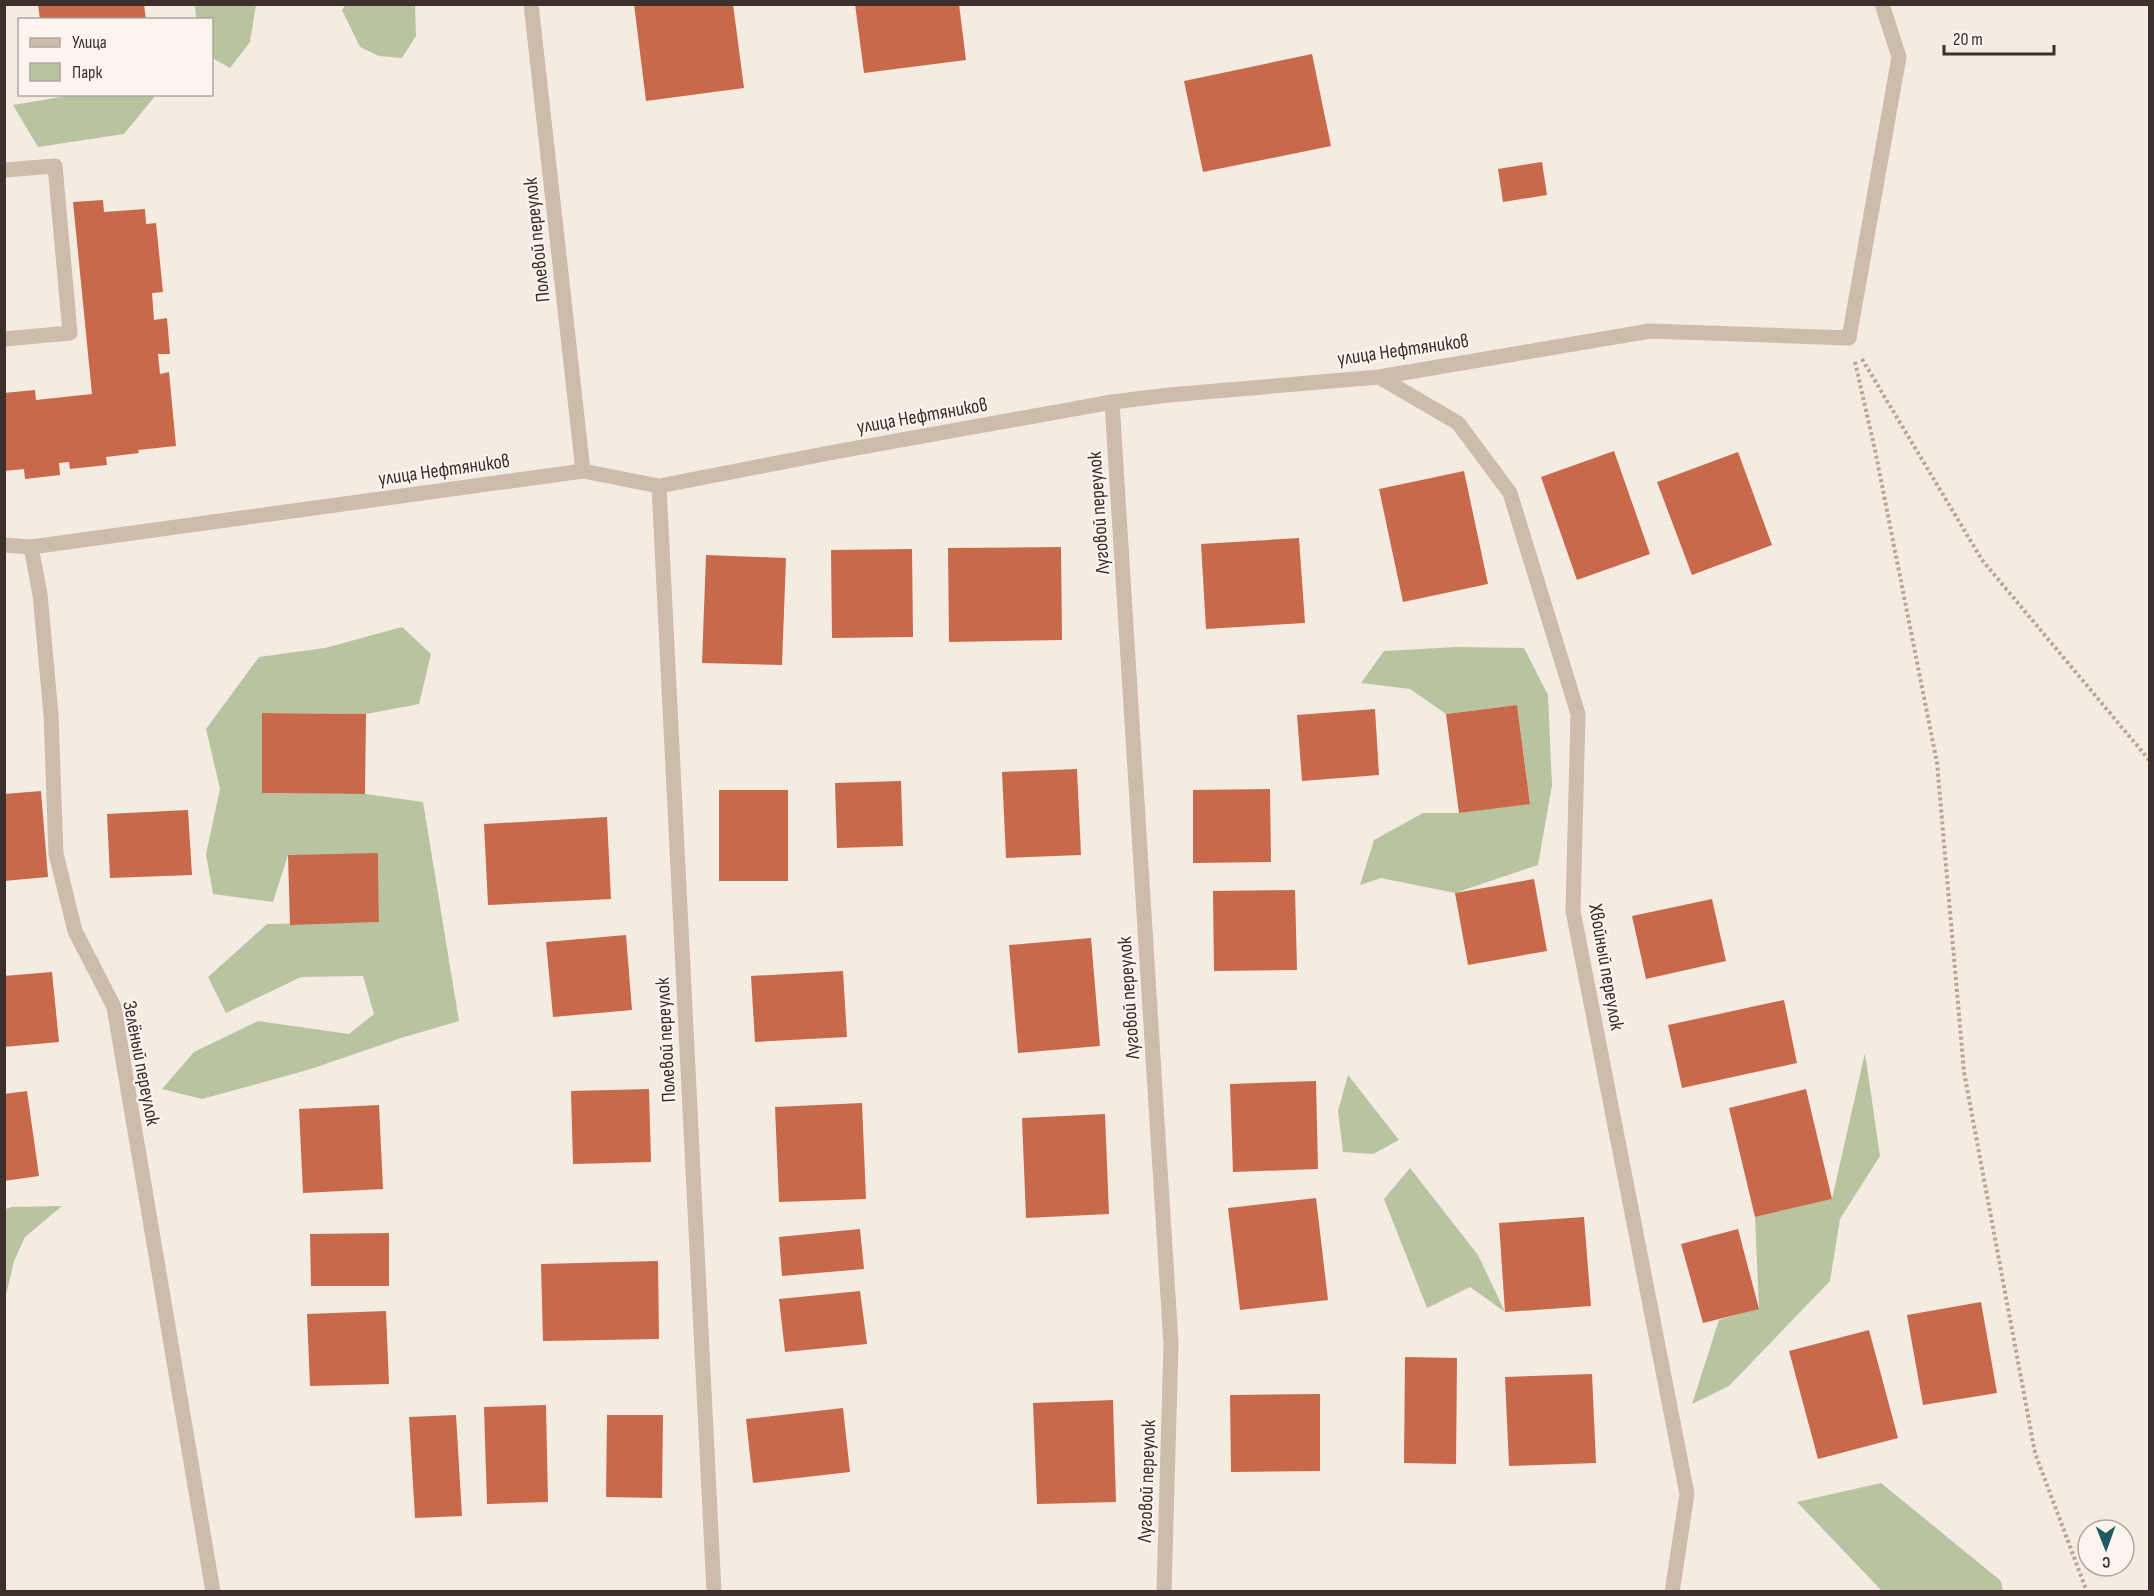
<svg xmlns="http://www.w3.org/2000/svg" width="2154" height="1596" font-family="'Sofia Sans Condensed',sans-serif">
<style>
.green{fill:#b8c4a0}
.building{fill:#c8694b}
.lines{fill:none;stroke-linecap:round;stroke-linejoin:round}
.path{stroke:#b9a596;stroke-width:4;stroke-dasharray:3 3;stroke-linecap:butt}
.minor{stroke:#cdbbac;stroke-width:15}
.labels{text-anchor:middle;stroke-width:4.5;stroke-linejoin:round;paint-order:stroke}
.street-label{font-size:20px;fill:#3b302b;stroke:#fbf5ee}
</style>
<rect width="100%" height="100%" fill="#f4ebe1"/>
<path class="green" d="M195,5h61l-6,37 -20,26 -18,-10v-38l-16,-1z
M345,5h70l1,31 -14,22 -23,-2 -19,-9 -18,-37z
M73,95v-1l83,1 -32,39 -86,13 -25,-42z
M402,627l29,27 -12,50 -53,10 -104,-1v80l103,1 58,8 36,219 -58,17 -90,31 -109,30 -40,-10 32,-37 64,-31 91,13 25,-20 -11,-38 -62,1 -75,36 -18,-36 59,-53 112,-2 -1,-68 -90,1 -15,47 -60,-8 -7,-40 14,-65 -14,-60 53,-72 66,-9z
M1457,647l67,1 24,47 4,90 -14,80 -83,28 -74,-15 -21,7 14,-45 49,-27h36l71,-10 -13,-98 -71,9 -36,-25 -49,-6 23,-32z
M1865,1053l15,103 -40,63 -10,62 -101,105 -37,18 27,-84 40,-12 -4,-91 77,-18z
M1348,1075l51,65 -26,14 -30,-2 -5,-41z
M1410,1168l68,87 27,57 -35,-25 -43,21 -43,-109z
M62,1206l-37,31 -11,24 -9,38v-90l7,-2z
M1881,1483l120,98 2,10h-121l-85,-89z"/>
<path class="building" d="M38,4h106l2,16h-106z
M634,4h99l11,84 -98,13z
M855,4h104l7,56 -102,13z
M1312,54l19,92 -128,26 -19,-91z
M1542,162l5,33 -44,7 -5,-33z
M103,200l1,12 41,-3 1,15 10,-1 7,69 -11,1 2,27 13,-2 3,36h-12l2,20 9,-2 7,74 -38,4 1,3 -33,4 1,8 -37,4 -1,-7 -10,1 1,12 -35,4 -1,-10 -20,2v-78l31,-3 1,10 56,-6 -19,-192z
M1614,451l36,103 -73,26 -36,-103z
M1738,452l34,93 -80,30 -35,-93z
M1464,471l24,113 -85,18 -24,-113z
M1299,538l6,85 -99,6 -5,-85z
M1061,547l1,93 -113,2 -1,-94z
M912,549l1,88 -81,1 -1,-88z
M706,555l80,3 -4,107 -80,-2z
M1517,705l13,99 -71,9 -13,-99z
M1375,709l4,66 -77,6 -5,-66z
M262,713l104,1 -1,80 -103,-1z
M1077,769l4,86 -75,3 -4,-86z
M901,781l2,65 -66,2 -2,-65z
M1270,789l1,73 -78,1v-73z
M719,790h69v91h-69z
M41,791l7,86 -44,4v-87z
M188,810l4,65 -82,3 -3,-64z
M607,817l4,82 -123,6 -4,-81z
M378,853l1,69 -89,3 -2,-70z
M1534,879l13,72 -79,14 -13,-72z
M1295,890l2,80 -83,1 -1,-80z
M1712,899l14,62 -80,18 -14,-63z
M626,935l6,75 -79,7 -7,-75z
M1091,938l9,108 -82,7 -9,-108z
M843,971l4,66 -92,5 -4,-66z
M52,972l7,70 -55,5v-71z
M1784,1000l13,63 -115,25 -14,-63z
M1316,1081l2,88 -85,3 -3,-88z
M649,1089l2,73 -78,2 -2,-73z
M1806,1089l26,110 -77,18 -26,-109z
M27,1091l12,85 -35,5v-87z
M862,1103l4,96 -87,3 -4,-95z
M379,1105l4,84 -80,4 -4,-84z
M1105,1114l4,100 -83,4 -4,-100z
M1316,1198l12,102 -88,10 -12,-102z
M1584,1217l7,89 -86,6 -6,-89z
M860,1229l4,40 -82,7 -3,-39z
M1738,1229l21,80 -56,14 -22,-79z
M389,1233v53h-78l-1,-52z
M658,1261l1,78 -116,2 -2,-77z
M860,1291l7,53 -82,8 -6,-53z
M1981,1302l16,91 -74,12 -16,-90z
M386,1311l3,73 -79,2 -3,-72z
M1869,1330l29,108 -80,21 -29,-108z
M1405,1357l52,1 -1,106 -52,-1z
M1592,1374l4,89 -87,3 -4,-89z
M1320,1394v77l-89,1 -1,-77z
M1113,1400l3,102 -79,2 -4,-101z
M546,1405l2,97 -61,2 -3,-97z
M843,1408l7,64 -97,11 -7,-64z
M456,1415l6,101 -47,2 -6,-101z
M607,1415h56l-1,83 -56,-1z"/>
<g class="lines">
<path class="path" d="M1862,359l120,201 168,201
M1855,362l20,88 62,313 27,309 71,381 52,139"/>
<path class="minor" d="M531,4l52,467
M4,170l51,-4 15,167 -66,6
M1379,377l79,46 52,70 68,221 -5,197 114,583 -15,98
M1112,402l59,942 -7,248
M659,486l55,1106
M4,545l27,2 552,-76 76,15 170,-33 283,-51 57,-7 210,-18 271,-46 199,7 50,-281 -17,-53
M31,547l9,47 11,121 5,139 19,77 39,76 99,585"/>
</g>
<g class="labels">
<g class="street-label">
<text transform="translate(536 240) rotate(-96)" y="7">Полевой переулок</text>
<text transform="translate(1403 349) rotate(-8)" y="7">улица Нефтяников</text>
<text transform="translate(922 415) rotate(-10)" y="7">улица Нефтяников</text>
<text transform="translate(444 469) rotate(-8)" y="7">улица Нефтяников</text>
<text transform="translate(1098 513) rotate(-94)" y="7">Луговой переулок</text>
<text transform="translate(1607 967) rotate(80)" y="7">Хвойный переулок</text>
<text transform="translate(1128 998) rotate(-94)" y="7">Луговой переулок</text>
<text transform="translate(665 1040) rotate(-93)" y="7">Полевой переулок</text>
<text transform="translate(142 1063) rotate(79)" y="7">Зелёный переулок</text>
<text transform="translate(1146 1481) rotate(-88)" y="7">Луговой переулок</text>
</g>
</g>
<rect width="2154" height="1596" fill="none" stroke="#3b302b" stroke-width="12"/>
<rect x="18" y="18" width="195" height="78" fill="#fbf5ee" stroke="#aea6a0" stroke-width="1.5"/>
<rect x="30" y="38" width="30" height="9" fill="#cdbbac" stroke="#aea6a0" stroke-width="1.5"/>
<text x="72" y="48" font-size="18" fill="#3b302b">Улица</text>
<rect x="30" y="63" width="30" height="18" fill="#b8c4a0" stroke="#aea6a0" stroke-width="1.5"/>
<text x="72" y="78" font-size="18" fill="#3b302b">Парк</text>
<g transform="translate(2106 1548) rotate(179)"><circle r="28" fill="#fbf5ee" stroke="#aea6a0" stroke-width="1.5"/>
<path d="M0-4.5L10 22L0 15L-10 22Z" fill="#1f5a5e"/>
<text y="-9" font-size="16" font-weight="bold" text-anchor="middle" fill="#3b302b">С</text>
</g>
<path d="M1944 45v9h110v-9" fill="none" stroke="#3b302b" stroke-width="3"/>
<text x="1953" y="45" font-size="18" fill="#3b302b" stroke="#fbf5ee" stroke-width="4.5" paint-order="stroke">20 m</text>
</svg>
